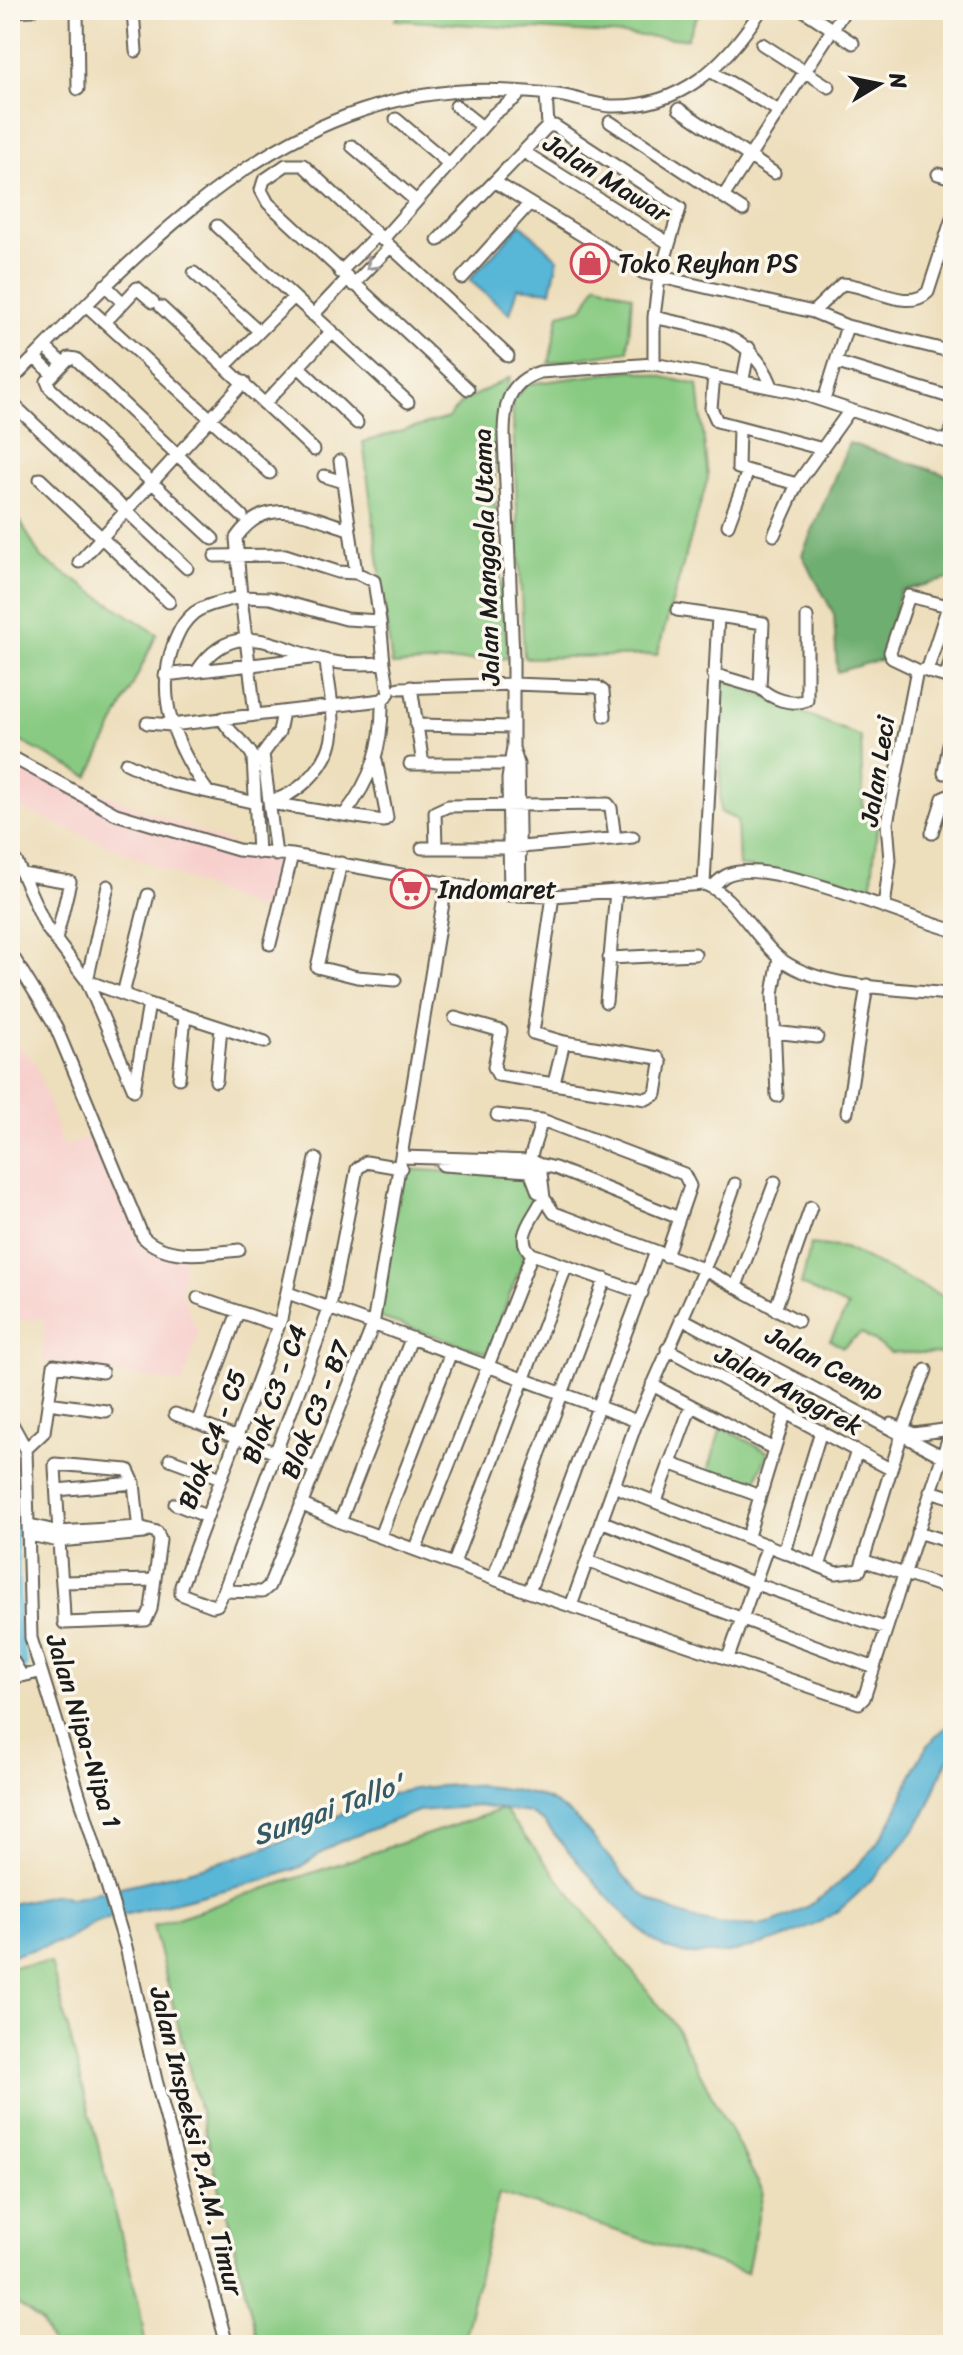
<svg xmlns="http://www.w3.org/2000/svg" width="963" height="2355" font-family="Sriracha,sans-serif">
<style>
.built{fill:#f7d0cd}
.green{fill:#88ca82;stroke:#52734f;stroke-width:2}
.forest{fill:#6eae70;stroke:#456546;stroke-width:2}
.water{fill:#59b6d7;stroke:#3a697a;stroke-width:2}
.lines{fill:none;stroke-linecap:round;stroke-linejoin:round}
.canal{stroke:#59b6d7;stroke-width:9}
.minor-casing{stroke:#656054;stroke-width:15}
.minor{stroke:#fff;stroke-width:11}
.oneway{stroke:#999}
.labels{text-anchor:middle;stroke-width:7;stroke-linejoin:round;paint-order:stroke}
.street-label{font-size:26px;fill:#1c1c1c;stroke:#fbf7ec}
.poi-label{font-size:26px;fill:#1c1c1c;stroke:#fbf7ec;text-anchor:start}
.water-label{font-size:28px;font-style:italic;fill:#345a67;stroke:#fbf7ec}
</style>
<rect width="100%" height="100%" fill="#fbf7ec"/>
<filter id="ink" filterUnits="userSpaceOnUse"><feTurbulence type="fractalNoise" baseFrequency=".0125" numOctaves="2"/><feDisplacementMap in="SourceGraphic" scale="16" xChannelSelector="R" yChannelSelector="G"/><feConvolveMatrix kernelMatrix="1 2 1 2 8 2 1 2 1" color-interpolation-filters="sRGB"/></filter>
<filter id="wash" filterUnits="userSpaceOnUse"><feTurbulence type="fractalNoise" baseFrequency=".006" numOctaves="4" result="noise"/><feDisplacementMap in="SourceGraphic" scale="32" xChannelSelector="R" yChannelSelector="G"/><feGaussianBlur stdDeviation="1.8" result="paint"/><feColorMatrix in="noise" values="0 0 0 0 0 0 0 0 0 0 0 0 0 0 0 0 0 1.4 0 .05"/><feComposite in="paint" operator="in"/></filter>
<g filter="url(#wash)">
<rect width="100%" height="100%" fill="#eddebc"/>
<path class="built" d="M10,757l266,105 -10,51 -256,-109z
M14,1043l21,19 28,86 25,-11 6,-7 48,121 43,8 -4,32 17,43 -15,50 -140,-24 1,-41 -34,2v-277z"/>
<path class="green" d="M403,10h297l-13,29 -292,-19z
M597,283l35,13 -4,55 -79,12 10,-49 24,-6z
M633,370l65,15 10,93 -51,177 -133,3 -12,-257 16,-17z
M510,377c-30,84 -8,192 -2,281l-116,7 -29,-223 85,-24 14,-16z
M10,503l31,55 116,76 -68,143 -79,-41z
M722,679l139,58 2,70 15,11 -7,71 -132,-23 -2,-46 -17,-8z
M405,1169l120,7 9,30c-13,19 -23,31 -10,52l-37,95 -109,-36 8,-61z
M811,1244l34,4 108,53v53l-63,-2 -29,-19 -18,14 -13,-7 18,-33 -47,-22z
M721,1427l47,25 -15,36 -45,-16z
M503,1809l171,215 89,168 -16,81 -248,-80 -37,152h-203l-106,-419z
M51,1963l89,345 5,33 -16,4h-77l-10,-22 -32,-24c0,-53 12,-101 0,-154v-179z"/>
<path class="forest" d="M849,443l104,34v101l-53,13 -17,68 -46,13 -3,-58 -32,-59z"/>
<path class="water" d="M521,224l37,35 -7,32 -33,-3 -8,26 -41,-34z
M953,1723v31l-7,9c-10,20 -17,48 -31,66 -17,23 -61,73 -85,87 -38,24 -120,50 -163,33 -31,-13 -98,-98 -123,-127l-15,-9 -51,-7 -60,5 -83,33 -35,23 -35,13 -170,42 -28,18 -57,16v-52l47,-10 13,4c68,-15 138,-29 204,-54 36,-13 70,-33 106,-46 48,-17 106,-16 155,-3 51,14 72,72 110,101 23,16 58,28 85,29 13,0 30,2 42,-2 48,-17 93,-57 118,-100 19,-35 26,-79 63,-100z"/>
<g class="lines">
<path class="canal" d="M10,1462l8,173 6,30"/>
</g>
</g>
<g filter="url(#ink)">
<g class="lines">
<defs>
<path id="minor" d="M77,10l1,79
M133,10l3,41
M803,10l50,33
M10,11l22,-1
M762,44l67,43
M712,72l67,39
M546,94l2,32
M456,106l26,21
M679,109l95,64
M396,119l52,44
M610,122l133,88
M548,126h7l125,82 -21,70 -5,39v47
M352,146l64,55
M524,152l143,90
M938,174l15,4
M495,182l149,91 169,39 34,14 106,26
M723,197l122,-187
M217,226l191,176
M382,240l112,-126 23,-17
M438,240l110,-114
M340,272l37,-37
M194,273l64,57
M462,278l67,-74
M105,285l18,18
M353,285l37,-38
M87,306l183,167
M161,307l153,143
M813,312l29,-28c26,0 65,29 86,8l25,-77
M313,315l34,-36
M111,316l26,-28 16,14
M654,317c52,13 96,13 118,69
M45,347l18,17
M34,357l19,18
M838,363l115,35
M226,365l68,-68
M300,368l57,55
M714,376l-3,32 6,13 102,27
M743,379l6,-31
M10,382c99,-100 213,-226 351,-271 47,-16 100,-23 149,-20 18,1 36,2 54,5 16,3 31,9 47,10 71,2 114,-41 150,-96
M468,389l-200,-186 -7,-13 3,-10 22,-15h17l205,191
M824,400l23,-74
M266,402l66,-71
M15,406l172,162
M739,427l-1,41 59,16
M948,441l5,-15
M324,476l19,6
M40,479l129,123
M728,525l20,-54
M774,535l23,-51 53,-74
M213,539l-163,-151 -3,-7 22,-23 7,1 166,157
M215,556l70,-1 53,17 18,1 -16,-112
M79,562l165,-180
M677,610l41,6
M923,670l30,9
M197,671c38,-57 81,-22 131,-10 18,4 38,3 56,2l-4,-42
M927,671l25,-77
M713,674l47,14
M165,675l146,-17
M946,677l7,-26
M411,687l12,77
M399,688l114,-4 84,3 6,4 2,25
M255,714l-14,-117 29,1 76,21 34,2 -6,-40 -18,-8
M222,718c7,17 24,23 31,39l5,96
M147,723l24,2 211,-25 7,-7 -5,-30
M416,725l97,2
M513,748l5,16 2,131
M10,756l106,58 122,36 54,5 218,40 43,1 151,-12c28,9 49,51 74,73 41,34 125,30 175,38
M126,763l42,20 88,20
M410,764h103
M944,773l9,-53
M208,792c-32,-44 -54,-95 -34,-149 5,-12 9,-21 20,-30 13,-9 31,-12 47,-16l-5,-59c31,-45 71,-22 113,-9
M270,801c27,-5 53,-31 61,-58 6,-24 -3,-58 -5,-82
M270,803l74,12c28,-36 39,-69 38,-115
M344,815l39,6 4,-3 -11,-58
M932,833l11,-35 10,-4
M422,848h88l123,-11
M436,848l-1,-36 13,-6 160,-2 3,4 4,31
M276,855l-13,-101 16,-22 4,-20
M10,859l6,2 30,66 41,54 21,-95
M341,863l-24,104 40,10 38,3
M22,874l48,8 -14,58
M704,884l14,-268 45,7 -3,65c12,11 31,18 47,12v-83
M712,887c5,-4 10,-10 15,-12 41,-19 178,43 226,55
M510,895l-2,-116 5,-32v-89l-9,-222c0,-31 4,-54 36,-64l114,-8 145,29 154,51
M884,907l6,-47 -3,-37 30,-153 -25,-12 -2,-6 19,-56 39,10
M270,944l22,-89
M10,952l45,73 88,212c24,24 66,16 96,13
M609,958l86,-4
M87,981l62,23 -15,86z
M123,994l25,-99
M606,1002l10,-111
M149,1004l116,38
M455,1018l46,13 -7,36 4,8 148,24 10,-5 5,-31 -3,-5 -94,-16 -31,-9 20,-137
M774,1032l43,5
M179,1078l6,-62
M216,1081l5,-53
M554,1083l10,-41
M777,1096l-4,-102 6,-36
M847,1112l20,-127
M497,1115l45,5
M402,1157l131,4 7,4 4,33 10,15 149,56 95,52
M316,1159l-35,160 -100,267v8l32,12 4,-1 7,-14 106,-284 27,-138 9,-7 35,6
M443,1165l87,6 8,21
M528,1165l14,-45 142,54 6,12 -24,70
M536,1169l7,-4 12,3 124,50
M532,1254c-18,-15 -1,-33 8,-50
M736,1286l39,-104
M288,1293l349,128
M198,1298l80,27
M775,1310l36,-103
M681,1318l272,144
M667,1349l223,120
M652,1385l122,64
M48,1403l58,8
M175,1414l140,54
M10,1420l16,29 5,189 95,309 30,133 71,265
M197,1423l41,-111
M891,1424l23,10 37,-5
M903,1430l23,-60
M26,1449l18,-17 10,-67 48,7
M170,1459l51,19
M669,1463l91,33
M614,1486l170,66 37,-121
M57,1490l77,-7 5,48
M930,1491l23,7
M656,1501l35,-95
M175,1504l31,12
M301,1504l39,18 189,70 330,111 5,-5 89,-274
M601,1521l152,62 132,45
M340,1522l71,-183
M30,1525l29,7 80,-5 18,5 3,8 -9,69 -5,11 -82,3c0,-30 -5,-61 -5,-91l-4,-65v-3l73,6 6,13
M917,1532l36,11
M30,1535l29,6 85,-8
M380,1536l71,-184
M748,1536l37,-122
M416,1548l116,-294 110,39
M784,1552l52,21 24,-3 41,-133
M587,1561l285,106
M865,1561l88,29
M454,1563l112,-296
M819,1566l38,-115
M493,1578l112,-299
M63,1582l91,-2
M224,1591l38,1 7,-6 104,-261 73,-440
M529,1592l125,-335
M571,1606l66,-185 74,-168 24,-69
M10,1656l12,20 17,-4
M728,1658l40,-113"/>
</defs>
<use href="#minor" class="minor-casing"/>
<use href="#minor" class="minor"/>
</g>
<defs><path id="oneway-chevron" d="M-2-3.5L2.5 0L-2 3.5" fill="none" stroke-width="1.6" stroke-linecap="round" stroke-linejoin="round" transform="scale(2)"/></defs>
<use class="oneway" href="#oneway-chevron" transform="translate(371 265) rotate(135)"/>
</g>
<defs>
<symbol id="shop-ring" viewBox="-11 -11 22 22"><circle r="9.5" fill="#fbf7ec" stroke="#d1495b" stroke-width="1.5"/><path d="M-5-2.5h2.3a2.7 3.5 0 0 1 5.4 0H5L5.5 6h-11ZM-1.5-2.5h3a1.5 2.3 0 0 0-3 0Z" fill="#d1495b"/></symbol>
<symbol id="supermarket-ring" viewBox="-11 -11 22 22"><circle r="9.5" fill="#fbf7ec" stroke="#d1495b" stroke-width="1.5"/><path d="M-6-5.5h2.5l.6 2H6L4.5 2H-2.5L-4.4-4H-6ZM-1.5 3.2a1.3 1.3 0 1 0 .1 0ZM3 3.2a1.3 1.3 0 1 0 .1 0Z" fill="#d1495b"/></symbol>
</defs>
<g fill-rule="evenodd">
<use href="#shop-ring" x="568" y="241" width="44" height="44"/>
<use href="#supermarket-ring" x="388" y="867" width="44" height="44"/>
</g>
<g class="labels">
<g class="street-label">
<text transform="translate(607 178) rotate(32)" y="9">Jalan Mawar</text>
<text transform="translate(486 557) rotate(-92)" y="9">Jalan Manggala Utama</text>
<text transform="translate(877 771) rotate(-81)" y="9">Jalan Leci</text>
<text transform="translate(825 1363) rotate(28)" y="9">Jalan Cemp</text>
<text transform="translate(789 1390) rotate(28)" y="9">Jalan Anggrek</text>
<text transform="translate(274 1394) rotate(-70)" y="9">Blok C3 - C4</text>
<text transform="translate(315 1410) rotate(-68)" y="9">Blok C3 - B7</text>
<text transform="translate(212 1439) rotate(-69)" y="9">Blok C4 - C5</text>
<text transform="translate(84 1731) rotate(73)" y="9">Jalan Nipa-Nipa 1</text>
<text transform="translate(197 2141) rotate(76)" y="9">Jalan Inspeksi P.A.M. Timur</text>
</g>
<g class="poi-label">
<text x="618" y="272">Toko Reyhan PS</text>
<text x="438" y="898">Indomaret</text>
</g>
<g class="water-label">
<text transform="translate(328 1809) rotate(-20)" y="10">Sungai Tallo'</text>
</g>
</g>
<rect width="963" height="2355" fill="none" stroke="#fbf7ec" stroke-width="40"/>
<g transform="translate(879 84) rotate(80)" stroke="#fbf7ec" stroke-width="6" paint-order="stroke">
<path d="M0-6L14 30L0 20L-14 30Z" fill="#1c1c1c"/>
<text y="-12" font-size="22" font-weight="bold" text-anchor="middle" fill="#1c1c1c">N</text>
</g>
</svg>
